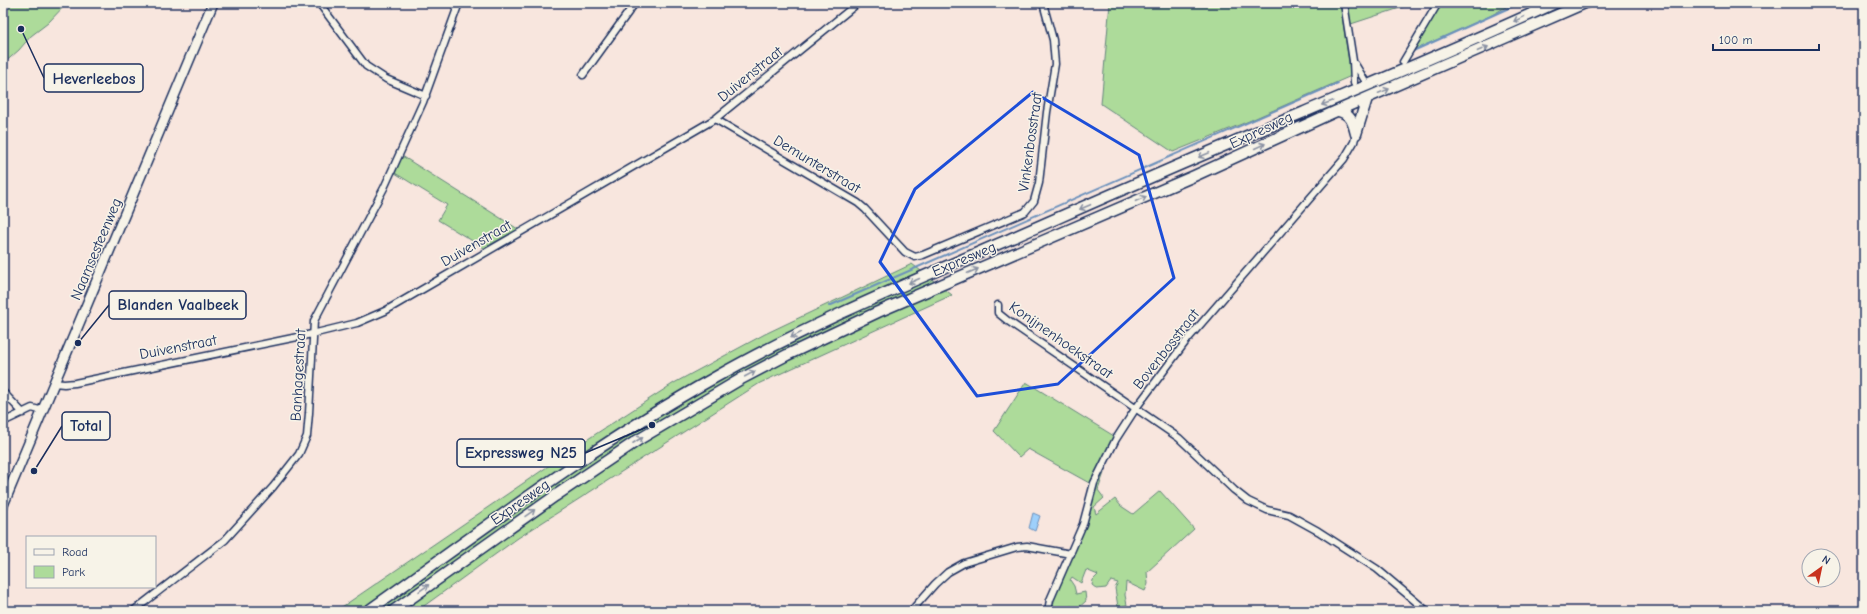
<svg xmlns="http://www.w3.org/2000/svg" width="1867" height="614" font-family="'Comic Neue',sans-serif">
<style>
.green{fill:#addb9a;stroke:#64857c}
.water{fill:#9ed0fb;stroke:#6a90bc}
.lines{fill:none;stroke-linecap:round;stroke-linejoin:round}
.stream{stroke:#6a90bc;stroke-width:2}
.minor-casing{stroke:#1b2f5e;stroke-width:9}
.primary-casing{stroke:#1b2f5e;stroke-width:12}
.trunk-casing{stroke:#1b2f5e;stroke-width:13}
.minor{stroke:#f7f3e8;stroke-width:6}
.primary{stroke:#f7f3e8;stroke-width:9}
.trunk{stroke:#f7f3e8;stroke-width:10}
.oneway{stroke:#8991a3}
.marked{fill:none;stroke:#1d4ed8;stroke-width:3;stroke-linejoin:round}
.labels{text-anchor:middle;stroke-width:3;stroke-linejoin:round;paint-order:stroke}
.street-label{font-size:15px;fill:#1b2f5e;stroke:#f7f3e8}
.leader{fill:none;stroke:#1b2f5e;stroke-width:1.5}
.callout-dot{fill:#1b2f5e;stroke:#f7f3e8;stroke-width:1.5}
.callout{fill:#f7f3e8;stroke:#1b2f5e;stroke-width:1.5}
.callout-label{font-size:16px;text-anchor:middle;font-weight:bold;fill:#1b2f5e}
</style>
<rect width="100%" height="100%" fill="#f8e6de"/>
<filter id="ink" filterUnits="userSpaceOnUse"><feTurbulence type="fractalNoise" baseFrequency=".025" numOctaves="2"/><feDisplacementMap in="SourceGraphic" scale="8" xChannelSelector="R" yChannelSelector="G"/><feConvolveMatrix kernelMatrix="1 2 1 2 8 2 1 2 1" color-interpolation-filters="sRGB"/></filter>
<g filter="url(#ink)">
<path class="green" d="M3,3h64l-19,20 -17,13 -12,14 -16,14z
M1110,3h230l11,73 -102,45 -76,31 -72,-48z
M1347,3h68l-64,21z
M1440,3h73l-23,13 -76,34z
M402,156l116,73 -34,19 -46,-28 9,-15 -52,-32z
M912,264l40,31 -192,88 -242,155 -101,73h-81l252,-172 86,-56 91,-49z
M1026,382l88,54 2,3 -15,31 3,3 -6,17 6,8 -10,9 2,7 19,-15 6,7 12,8 27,-23 34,38 -47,43 1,12 -3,7 -19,-9 -1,13 2,10 -9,2 -3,-19 3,-5 -7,-2 -5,7 -9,1 -5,-4 1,-5 5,-5 -12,-5 -5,13 -9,-6 -2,3 4,6 2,8 9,-2 1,9 -9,8 -6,-3 -9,5h-13l34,-87 8,-40 -63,-35 -9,8 -25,-26z"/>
<path class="water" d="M1033,513l7,3 -5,15 -6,-3z"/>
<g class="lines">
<path class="stream" d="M1413,51l107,-48
M829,306l509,-223"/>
<defs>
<path id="minor" d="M319,3l47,63 20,13 40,17
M1344,3l9,58 1,22
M1403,62l35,-59
M1355,64l9,15
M583,75l52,-72
M715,119l143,84 7,6 40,43 10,5 8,-2 102,-43 9,-11 5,-18 8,-71 8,-48 -2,-24 -10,-37
M998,305v8l10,8 171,117 55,52 14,11 19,9 22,5 29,16 59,38 50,42
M54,383l10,1 11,-1 237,-49 45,-11 28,-12 330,-192 143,-116
M3,392l20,21
M3,422l29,-14 11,3
M133,611l92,-71 48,-53 26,-33 8,-18 2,-23 5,-92 70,-133 39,-86 36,-99
M911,611l24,-27 13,-12 16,-9 53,-16 10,-1 44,8
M1048,611l2,-11 33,-76 11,-41 22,-44 20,-31 51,-68 157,-181 10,-17 2,-8"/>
<path id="primary" d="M3,505l210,-502"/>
<path id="trunk" d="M1338,111c13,3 15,11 18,23
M1356,134l11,-36
M368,611c113,-80 224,-165 346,-233 95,-54 197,-96 298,-140 96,-42 193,-85 290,-125 85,-36 169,-71 253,-110
M393,611l162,-115 83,-56 103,-61 46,-24 91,-43 316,-136 138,-63 253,-110"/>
</defs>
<use href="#minor" class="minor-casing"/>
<use href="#primary" class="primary-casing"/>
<use href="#trunk" class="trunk-casing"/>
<use href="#minor" class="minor"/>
<use href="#primary" class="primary"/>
<use href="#trunk" class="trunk"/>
</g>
<defs><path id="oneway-shaft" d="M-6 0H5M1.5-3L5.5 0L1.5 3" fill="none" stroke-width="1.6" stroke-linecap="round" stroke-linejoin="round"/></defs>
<g class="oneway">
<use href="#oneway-shaft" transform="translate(1519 19) rotate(155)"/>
<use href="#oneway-shaft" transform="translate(1483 49) rotate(-23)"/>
<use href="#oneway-shaft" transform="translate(1384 91) rotate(-22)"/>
<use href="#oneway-shaft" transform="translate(1327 103) rotate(160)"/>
<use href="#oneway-shaft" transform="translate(1260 146) rotate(-25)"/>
<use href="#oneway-shaft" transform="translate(1204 155) rotate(157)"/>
<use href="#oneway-shaft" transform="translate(1141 199) rotate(-23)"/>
<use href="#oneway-shaft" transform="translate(1085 207) rotate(157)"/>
<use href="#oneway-shaft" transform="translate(973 271) rotate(-23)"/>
<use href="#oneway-shaft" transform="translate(914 281) rotate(156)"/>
<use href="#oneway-shaft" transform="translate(796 335) rotate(154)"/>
<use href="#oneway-shaft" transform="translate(750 374) rotate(-28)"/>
<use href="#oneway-shaft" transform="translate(638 440) rotate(-33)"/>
<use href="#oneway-shaft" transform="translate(530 513) rotate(-35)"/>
<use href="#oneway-shaft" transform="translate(424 588) rotate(-35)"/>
</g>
</g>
<path class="marked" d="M1033,92l106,63 35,123 -116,106 -81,12 -97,-134 35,-73z"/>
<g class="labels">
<g class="street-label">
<text transform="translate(750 74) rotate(-39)" y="5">Duivenstraat</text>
<text transform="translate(1261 130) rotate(-25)" y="5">Expresweg</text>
<text transform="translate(1030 142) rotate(-82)" y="5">Vinkenbosstraat</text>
<text transform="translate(817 164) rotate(31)" y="5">Demunterstraat</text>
<text transform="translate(476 243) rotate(-30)" y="5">Duivenstraat</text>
<text transform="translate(96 249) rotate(-67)" y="5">Naamsesteenweg</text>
<text transform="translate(964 259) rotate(-23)" y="5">Expresweg</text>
<text transform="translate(1061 340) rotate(35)" y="5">Konijnenhoekstraat</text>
<text transform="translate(178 347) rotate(-11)" y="5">Duivenstraat</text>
<text transform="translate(1166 349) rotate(-52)" y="5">Bovenbosstraat</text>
<text transform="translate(298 375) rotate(-87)" y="5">Banhagestraat</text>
<text transform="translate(520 502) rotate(-35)" y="5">Expresweg</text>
</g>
</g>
<path class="leader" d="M21 29L44 78M78 343L109 305M34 471L62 426M652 425L585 453"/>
<g class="callout-dot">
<circle cx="21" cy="29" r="4"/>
<circle cx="78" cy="343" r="4"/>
<circle cx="34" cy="471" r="4"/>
<circle cx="652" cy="425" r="4"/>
</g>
<g class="callout">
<rect x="44" y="64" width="99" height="28" rx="4"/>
<rect x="109" y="291" width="137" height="28" rx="4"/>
<rect x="62" y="412" width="48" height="28" rx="4"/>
<rect x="457" y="439" width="128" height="28" rx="4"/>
</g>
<g class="callout-label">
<text x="94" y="84">Heverleebos</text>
<text x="178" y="310">Blanden Vaalbeek</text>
<text x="86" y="431">Total</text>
<text x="521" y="458">Expressweg N25</text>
</g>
<rect width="1867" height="614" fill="none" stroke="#f7f3e8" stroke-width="16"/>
<rect x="8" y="8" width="1851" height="598" fill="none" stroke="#1b2f5e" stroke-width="1.5" filter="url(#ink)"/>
<rect x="26" y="536" width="130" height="52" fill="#f7f3e8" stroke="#9fa5b1"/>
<rect x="34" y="549" width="20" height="6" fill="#f7f3e8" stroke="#9fa5b1"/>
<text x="62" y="556" font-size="12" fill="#1b2f5e">Road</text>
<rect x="34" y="566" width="20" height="12" fill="#addb9a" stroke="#9fa5b1"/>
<text x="62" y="576" font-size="12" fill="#1b2f5e">Park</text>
<g transform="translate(1821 568) rotate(33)"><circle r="19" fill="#f7f3e8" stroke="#9fa5b1"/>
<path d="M0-3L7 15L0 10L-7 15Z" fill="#c8321e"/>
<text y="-6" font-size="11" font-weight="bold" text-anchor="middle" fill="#1b2f5e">N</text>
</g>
<path d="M1713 44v6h106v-6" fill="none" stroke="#1b2f5e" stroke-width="2"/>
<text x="1719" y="44" font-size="12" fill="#1b2f5e" stroke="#f7f3e8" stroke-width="3" paint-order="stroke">100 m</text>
</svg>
